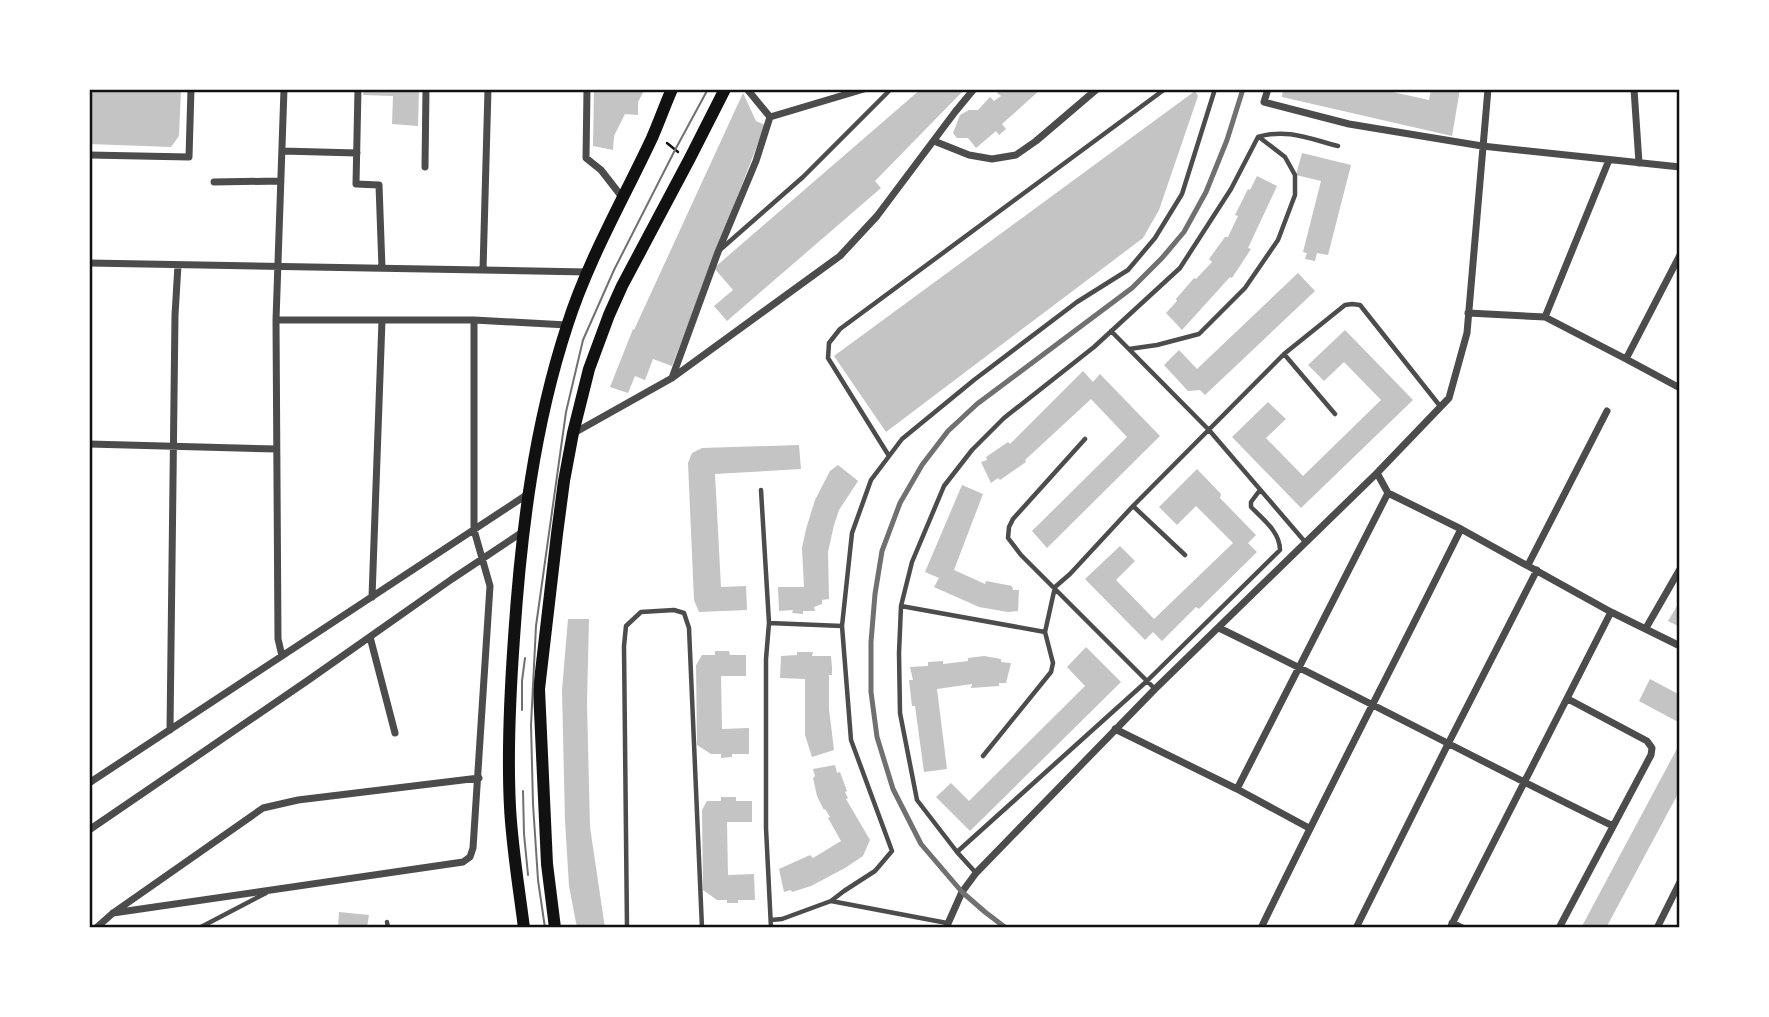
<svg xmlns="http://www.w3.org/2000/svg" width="1769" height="1017" font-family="Rubik,sans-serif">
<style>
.building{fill:#c4c4c4}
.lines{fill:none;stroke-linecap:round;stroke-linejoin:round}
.path{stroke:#111;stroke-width:2.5}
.service{stroke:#4c4c4c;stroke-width:4.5}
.minor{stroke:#4c4c4c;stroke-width:7}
.secondary{stroke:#111;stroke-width:12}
.tram{stroke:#707070;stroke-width:2}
.rail{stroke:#707070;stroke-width:5}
.neatline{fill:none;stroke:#111;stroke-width:2.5}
</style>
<rect width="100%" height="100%" fill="#fff"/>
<path class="building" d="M94,89h87l-2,47 -8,11 -82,-3v-48z
M364,89h55l-1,37 -26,-2 1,-28 -30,-1z
M594,89h51l-7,13v13l-13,-1 -11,22 -1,14 -20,-4z
M921,89h44l-90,92 6,7 -154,133 -13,-15 19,-16 -19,-22z
M1002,89h39l-39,35 4,5 -7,6 -3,-4 -20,17 -8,-10h-11l-4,-5 7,-18 9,-5h9l12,-13 4,4 7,-5 -4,-3z
M1283,89h96l50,11 2,-11h29l-8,47 -170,-39z
M1195,91l3,5 -39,114 -16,28 -257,194 -52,-76z
M743,93l13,28 9,4 -93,241 -19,-7 -8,21 -10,-4 -7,17 -18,-6 23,-58 1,1z
M1302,153l49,12 -23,90 -11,-2 -2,8 -10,-2 2,-6 -4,-1 18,-71 -25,-6z
M1257,176l20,10 -29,62 3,1 -19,29 -2,-1 -48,53 -16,-17 11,-12 -1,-2 18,-21 2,1 16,-17 -3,-3 16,-22h3l10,-21 -3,-1 13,-26 2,1z
M1298,273l17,18 -110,104 -5,-5 -12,1 -24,-26 15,-15 18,19z
M1345,330l68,70 -112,108 -69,-71 36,-35 18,17 -20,19 37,38 78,-76 -37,-38 -20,19 -16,-16z
M1083,371l10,11 7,-8 60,62 -113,112 -15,-17 95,-94 -36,-38 -54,50 -12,11 1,2 -26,18 -2,-2 -7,5 -10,-21 6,-2 -1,-3 22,-15 2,2z
M799,445l2,24 -86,5 6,113 25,-1 1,24 -48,2 -5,-12 -6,-137 4,-10 10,-5z
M838,465l20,16 -19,29 -5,15 -6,27 1,47 -7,1v4l-8,3 1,4h-12v3l-11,-1 1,-3 -14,1 -1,-24h26l-2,-39 4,-19 9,-29 15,-29z
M1197,469l24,25 -1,4 36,37 -8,8 9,9 -58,57 -3,-2 -34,34 -9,-9 -8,8 -60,-61 35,-33 15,15 -19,19 38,39 79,-76 -37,-37 -19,19 -18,-18z
M962,485l21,9 -29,76 31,14 1,-3 26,5 1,4h6l-1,21 -10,1 -29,-5 -45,-20 5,-9 -14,-6z
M1680,601v26l-12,-6z
M568,619h21l-2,84 3,124 15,101h-28l-8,-42 -4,-65 -3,-131z
M1086,647l35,35 -151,149 -34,-34 15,-14 18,18 116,-115 -18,-19z
M715,651h14l1,4h16v21h-25l1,53 27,-1v26h-17v3l-11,1v-4h-10l-14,-9 -1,-80 6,-10h13z
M797,652h16l-1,4h19l1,11v8h-3v34l5,41 -22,7 -7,-22v-56l-25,-1 1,-22 16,-1z
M984,656l17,3v3l10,1 -5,20h-7v3l-28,2 1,-4 -35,5 10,80 -23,3 -9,-66h-3l-3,-26h4l-3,-13 18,-1v-4l15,-1v3l25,-3v-3z
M1650,679l30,16v28l-41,-22z
M1680,743v47l-74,138h-25z
M835,765l2,8 3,-1 7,19 -2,1 3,6 -2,1 24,41 -7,16 -18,12 -34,18 -19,6 -1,-2 -7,2 -5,-23 31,-14 3,3 28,-17 -13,-23 2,-1 -5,-8 -1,1 -7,-14 -4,-18 2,-2 -2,-7z
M721,797h15v4h16v21h-25l1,53 26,-1 1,26h-17v3h-11v-3h-10l-14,-10 -1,-80 5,-9h14z
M339,912l30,3 -2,13h-29z"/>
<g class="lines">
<path class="path" d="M667,143l11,9"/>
<path class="service" d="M721,249l82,-72 88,-88
M1111,331l98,99 97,113
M1129,349l28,-4 42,-11 46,-46 33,-48 17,-45v-20l-10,-18 -26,-20
M1284,354l51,60
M1085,439l-72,80 -4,8 -1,11 13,17 134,134
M889,456l-61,-98 1,-15 11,-14 325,-240
M761,490l8,133 -3,36v169l5,100
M1133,506l52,49
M901,606l144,26
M769,623l73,3
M983,756l68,-84 2,-9 -8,-31 10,-45 15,-13 63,-68 151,-152 61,-49 7,-1 8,1 80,101
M957,852l190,-171 133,-131c0,-18 -17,-31 -29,-43v-5l9,-12
M976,873l-19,-21 -40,-52 -17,-87 -1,-60 2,-47 11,-44 32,-76 28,-36 32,-32 90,-71 86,-79 51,-79 27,-52c29,-9 52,2 80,9
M831,901l13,-10 31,-20 17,-20 -41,-111 -9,-114 10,-93 19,-53 31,-41 72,-59 103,-78 51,-32 27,-32 27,-44 33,-105
M771,920l11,-1 49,-18 116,22
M387,922l1,6
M199,928l67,-35
M627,928l-3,-282 2,-20 15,-14 33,-2 10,3 5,15 13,300"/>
<path class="minor" d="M358,89l-2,95 23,1 3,83
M587,89l-1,69 15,12 21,27
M747,89l23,28
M1268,89l-4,13 85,22 133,22 198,21
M1634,89l5,74
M770,117l94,-28
M934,141l35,14 23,4 24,-4 20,-14 61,-52
M282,151l75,2
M89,155l100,2 2,-68
M425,167l1,-78
M214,182l67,-1
M89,263l498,9
M483,270l5,-181
M1468,313l77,4 81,42 54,29
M1545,317l64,-157
M276,320h198l93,5
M1626,359l54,-104
M672,378l46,-126 38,-91 14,-44
M574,433l98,-55 168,-122 37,-40 78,-104 19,-23
M89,444l187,5
M1377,473l11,20 73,36 150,83 69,34
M1528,565l79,-154
M372,597l10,-277
M1219,628c132,64 262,134 394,198
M1646,628l34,-59
M370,637l25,96
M282,656l-4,-17 -2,-319 8,-231
M1115,729l122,60 72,39
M170,730l5,-415 3,-50
M89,783l439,-289
M1237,789l151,-296
M89,830l218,-149 145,-102 72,-48
M113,913l350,-51 7,-5 3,-9 17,-262 -16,-56v-210
M1452,923l10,5
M96,928l17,-15 150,-105 35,-8 181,-22
M946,928l16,-36 14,-19 179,-184 222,-216 72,-75 18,-65 21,-244
M1261,928c65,-134 134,-266 200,-399
M1356,928l92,-184 89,-174
M1450,928l161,-316
M1559,928l92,-173 1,-7 -5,-7 -79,-42
M1657,928l23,-46"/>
<path class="secondary" d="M524,928c-5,-40 -12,-81 -14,-121 -3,-57 0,-113 4,-169 7,-106 20,-211 53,-312 21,-66 56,-126 85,-188 7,-16 13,-33 20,-49
M555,928l-8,-64 -8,-175 18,-155 7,-53 9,-48 16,-64 20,-54 13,-29 68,-128 35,-69"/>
<path class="tram" d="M522,710v-29l3,-23
M523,791l1,43 4,41
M545,928l-7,-48 -5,-76 -2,-79 5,-99 30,-214 17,-72 31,-70 61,-120 33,-61"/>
<path class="rail" d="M1006,928l-21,-16 -23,-20 -41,-48 -28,-55 -16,-52 -6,-45v-50l4,-48 7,-43 18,-48 22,-38 26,-34 29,-27 155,-116 30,-30 22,-26 22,-40 21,-52 16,-51"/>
</g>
<rect width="1769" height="1017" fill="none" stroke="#ffffff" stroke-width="182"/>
<rect x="91" y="91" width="1587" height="835" class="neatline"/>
</svg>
